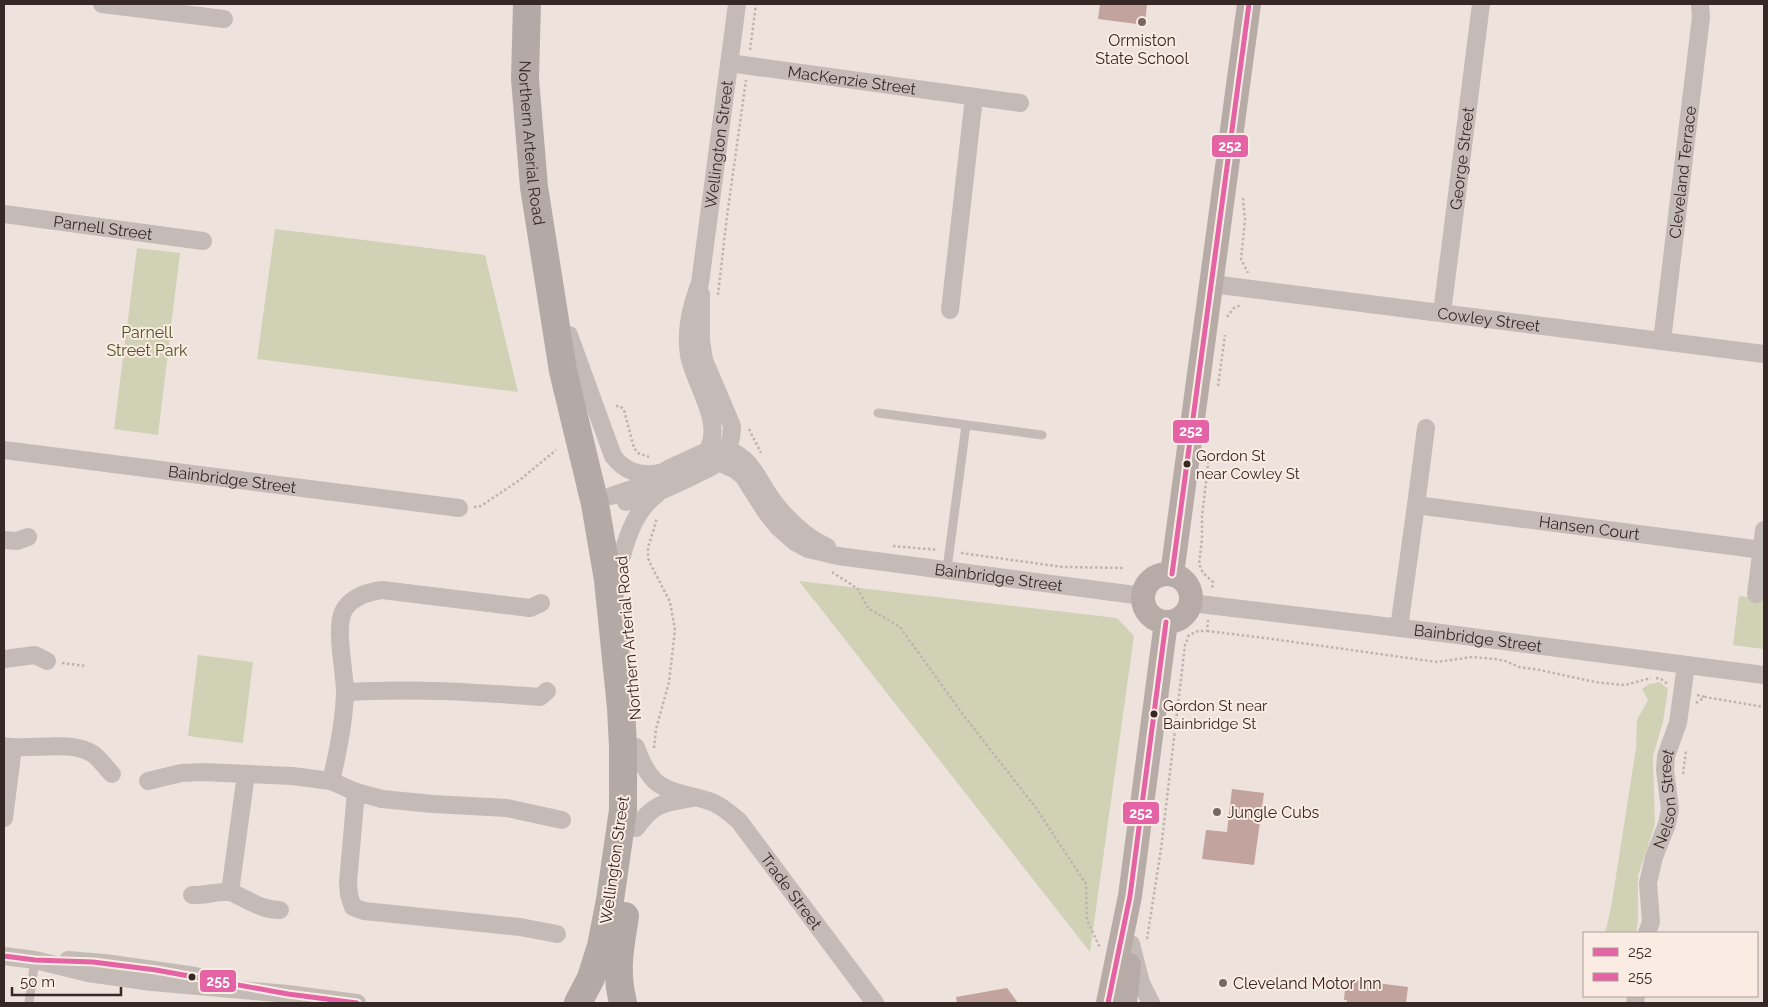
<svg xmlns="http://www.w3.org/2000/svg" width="1768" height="1007" font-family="Raleway,sans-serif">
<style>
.green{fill:#d1d1b5}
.building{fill:#c2a39d}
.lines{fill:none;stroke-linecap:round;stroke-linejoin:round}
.path{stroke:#beb3ae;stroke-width:2.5;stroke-dasharray:2.5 2.5;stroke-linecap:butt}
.lane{stroke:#c5bbb6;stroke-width:9}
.street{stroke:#c5bbb6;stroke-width:18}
.secondary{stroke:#b6aba6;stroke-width:24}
.primary{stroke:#b4aaa5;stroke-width:28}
.bus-1-casing{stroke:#fbece3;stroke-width:9}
.bus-2-casing{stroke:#fbece3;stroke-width:9}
.bus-1{stroke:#e463a4;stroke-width:5}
.bus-2{stroke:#e463a4;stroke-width:5}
.poi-dot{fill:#766965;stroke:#fbece3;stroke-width:2}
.bus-dot{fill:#362825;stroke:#fbece3;stroke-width:2}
.labels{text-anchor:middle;stroke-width:4;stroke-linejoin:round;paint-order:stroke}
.bus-label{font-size:15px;fill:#362825;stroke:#fbece3;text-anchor:start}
.poi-label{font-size:16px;fill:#362825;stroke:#fbece3;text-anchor:start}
.street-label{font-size:16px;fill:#362825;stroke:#fbece3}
.park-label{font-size:16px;fill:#4b5626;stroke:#fbece3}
.line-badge{stroke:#fbece3;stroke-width:2}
.badge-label{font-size:14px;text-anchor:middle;font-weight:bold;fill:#fff}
</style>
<rect width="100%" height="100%" fill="#ede3dc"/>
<path class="green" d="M275,229l210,26 33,137 -261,-33z
M137,248l43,5 -22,182 -44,-6z
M799,581l318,37 17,18 -44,316z
M1739,596l25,3 -1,50 -30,-4z
M198,655l55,7 -10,81 -55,-7z
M1660,682l8,7 -5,33 -10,34 2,68 -17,52v45l-2,12h-31l6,-25 25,-160 1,-28 11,-20 -6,-11 7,-5z"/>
<path class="building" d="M1100,4h47l-2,21 -47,-6z
M1232,789l32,4 -10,72 -52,-6 4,-29 21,2z
M1346,979l62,8 -2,16h-59v-3h-3z
M1007,988l11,15h-61l-1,-6z"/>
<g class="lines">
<path class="path" d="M750,50l6,-46
M1243,198l2,22 -4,39 7,14
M718,295l9,-79 19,-136
M1227,317l7,-9 7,-3
M1218,386l7,-51
M616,406h4l4,4 10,38 4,5 11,4
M749,429l12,24
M1209,456l-7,60v23l-3,25 4,9 10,9 -1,8
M474,507l7,-1 40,-27 35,-29
M893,546l45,4
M961,553l102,14 60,1
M832,572l26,17 10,19 32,19 64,89 72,92 50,76 1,36 13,28
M1207,631l58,7 172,24 35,-5 23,2 10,2 14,6 21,3 55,12 30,3 26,-7
M62,663l24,3
M1656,678l5,1 8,6
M1697,695l8,2
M1696,703l9,-6 59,10
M654,748l2,-19 13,-47 6,-52 -5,-28 -19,-37 -3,-7v-10l9,-30
M1683,774l3,-24
M1147,939l14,-90 24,-204 4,-10 9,-4h9l1,-11"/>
<path class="lane" d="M878,413l164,22
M947,569l19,-144
M29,1003l6,-43"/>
<g class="street">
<path d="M102,4l122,15"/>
<path id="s1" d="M729,63l291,40"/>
<path id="s2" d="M4,214l199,27"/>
<path id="s3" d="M1212,284l552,70"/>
<path d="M950,310l24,-213"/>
<path id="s4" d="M1442,313l39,-309"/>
<path d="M569,335l44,121c11,15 28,21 46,17"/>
<path id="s5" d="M1662,341l39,-324 -1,-13"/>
<path id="s6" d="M710,446l8,16 16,7 9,7 23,36 12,15 17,15 13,7 30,7 305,40"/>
<path d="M716,447c38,6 40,34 61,59 14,17 30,32 50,41"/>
<path id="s7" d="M4,450l455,58"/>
<path id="s8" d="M611,496l30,-10 27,-17 39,-18c18,-27 -13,-67 -18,-96 -4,-25 2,-48 11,-72l37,-279"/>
<path d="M626,502c24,-5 46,-16 69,-27 8,-4 17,-7 23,-13 10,-10 14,-22 14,-36l-28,-66 -3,-20v-46"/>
<path d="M1416,505l10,-77"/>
<path d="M4,540l13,1 11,-4"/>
<path d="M622,556c6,-23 15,-47 35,-62"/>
<path d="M1756,594l8,-64"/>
<path id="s9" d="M1191,603l243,29 330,43"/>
<path id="s10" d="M1399,628l17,-123 346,45"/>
<path d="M4,659l31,-4 12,6"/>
<path d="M345,692c67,-4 128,0 195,5l7,-6"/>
<path d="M4,746c25,5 67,-7 89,8 7,5 13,14 19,20"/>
<path id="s11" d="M636,747c4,12 10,25 19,34 16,14 40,14 59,22 9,4 17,11 25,18l136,182"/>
<path d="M148,781l33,-8 22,-1 89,4 39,5 25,11 26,7 51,5 74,4 55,12"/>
<path d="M331,781c7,-29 13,-58 14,-88 0,-21 -10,-63 -2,-81 7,-15 25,-20 39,-22l148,18 11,-5"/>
<path d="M356,792l-8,90 1,13 4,12 11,4 156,16 37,7"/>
<path d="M4,818l9,-70"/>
<path d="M636,828c18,-25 26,-25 56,-30"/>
<path d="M230,892l16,-118"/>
<path d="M192,895c12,1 24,-4 36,-3 5,0 10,4 15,6 12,6 23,12 37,12"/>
<path id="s12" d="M1647,933l4,-11 -3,-39 6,-26 13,-33 3,-15 -5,-39 1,-14 12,-33 8,-58"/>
<path d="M1131,944l10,39 10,20"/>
<path d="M4,956l31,4 53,13 64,9 136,12 69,9"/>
<path d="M68,960l37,3 91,13"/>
<path d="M1635,1003l1,-7"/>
</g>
<path class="secondary" d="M1143 598a24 24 0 1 1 48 0a24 24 0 1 1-48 0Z
M1172,574l77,-570
M1108,1003l22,-107 36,-274
M1125,1003l4,-38"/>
<g class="primary">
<path id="s13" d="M527,4l-2,75 9,108 29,184 32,133 13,76 13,128 2,38v64l-13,90 -9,46 -10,32 -13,25"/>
<path d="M623,1003c-8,-33 -3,-55 2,-87"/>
</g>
<defs>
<path id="bus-1" d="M1172,574l77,-570
M1108,1003l22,-107 36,-274"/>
<path id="bus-2" d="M4,956l31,4 58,2 63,8 132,24 69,9"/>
</defs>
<use href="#bus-1" class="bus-1-casing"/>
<use href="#bus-2" class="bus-2-casing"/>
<use href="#bus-1" class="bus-1"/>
<use href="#bus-2" class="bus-2"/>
</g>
<g class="poi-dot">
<circle cx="1142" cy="22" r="5"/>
<circle cx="1217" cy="812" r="5"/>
<circle cx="1223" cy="983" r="5"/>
</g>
<g class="bus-dot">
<circle cx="1187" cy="464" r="4.5"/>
<circle cx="1154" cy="714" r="4.5"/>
<circle cx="192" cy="977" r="4.5"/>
</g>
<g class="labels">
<g class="bus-label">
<text x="1196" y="461">Gordon St<tspan x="1196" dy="18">near Cowley St</tspan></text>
<text x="1163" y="711">Gordon St near<tspan x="1163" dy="18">Bainbridge St</tspan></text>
</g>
<g class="poi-label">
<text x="1142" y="46" text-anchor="middle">Ormiston<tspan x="1142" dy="18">State School</tspan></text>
<text x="1227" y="818">Jungle Cubs</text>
<text x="1233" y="989">Cleveland Motor Inn</text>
</g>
<g class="street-label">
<text dy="6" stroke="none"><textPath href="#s1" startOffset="124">MacKenzie Street</textPath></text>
<text dy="6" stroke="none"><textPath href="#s13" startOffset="139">Northern Arterial Road</textPath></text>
<text dy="6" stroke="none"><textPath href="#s8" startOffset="421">Wellington Street</textPath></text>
<text dy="6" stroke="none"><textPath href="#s4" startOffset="156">George Street</textPath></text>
<text dy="6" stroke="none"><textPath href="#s5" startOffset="170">Cleveland Terrace</textPath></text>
<text dy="6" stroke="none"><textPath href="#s2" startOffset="100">Parnell Street</textPath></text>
<text dy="6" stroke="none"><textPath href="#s3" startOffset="279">Cowley Street</textPath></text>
<text dy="6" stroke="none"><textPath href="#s7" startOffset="230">Bainbridge Street</textPath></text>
<text dy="6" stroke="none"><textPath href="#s10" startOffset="299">Hansen Court</textPath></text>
<text dy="6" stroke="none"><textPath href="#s6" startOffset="339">Bainbridge Street</textPath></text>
<text transform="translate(628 638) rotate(-95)" y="6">Northern Arterial Road</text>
<text dy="6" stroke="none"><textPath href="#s9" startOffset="289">Bainbridge Street</textPath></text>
<text dy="6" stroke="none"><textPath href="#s12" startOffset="138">Nelson Street</textPath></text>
<text transform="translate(614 860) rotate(-82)" y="6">Wellington Street</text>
<text dy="6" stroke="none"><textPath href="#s11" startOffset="221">Trade Street</textPath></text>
</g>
<g class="park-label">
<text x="147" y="338">Parnell<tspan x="147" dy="18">Street Park</tspan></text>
</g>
</g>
<g class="line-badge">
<rect x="1211" y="134" width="38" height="24" rx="5" fill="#e463a4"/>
<rect x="1172" y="419" width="38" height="25" rx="5" fill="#e463a4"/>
<rect x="1122" y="801" width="38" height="24" rx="5" fill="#e463a4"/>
<rect x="199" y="969" width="38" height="24" rx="5" fill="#e463a4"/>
</g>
<g class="badge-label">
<text x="1230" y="151">252</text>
<text x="1191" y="436">252</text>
<text x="1141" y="818">252</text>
<text x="218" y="986">255</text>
</g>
<rect width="1768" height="1007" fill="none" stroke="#362825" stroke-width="10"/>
<rect x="1583" y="932" width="175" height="65" fill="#fbece3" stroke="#ac9e97"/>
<rect x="1593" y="948" width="25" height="8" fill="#e463a4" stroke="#ac9e97"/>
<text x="1628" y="957" font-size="15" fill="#362825">252</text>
<rect x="1593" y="973" width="25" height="8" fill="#e463a4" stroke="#ac9e97"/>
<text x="1628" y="982" font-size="15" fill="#362825">255</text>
<path d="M12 987v8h109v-8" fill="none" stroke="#362825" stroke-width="2.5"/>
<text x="20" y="987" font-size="15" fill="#362825" stroke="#fbece3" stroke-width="4" paint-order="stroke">50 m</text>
</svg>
